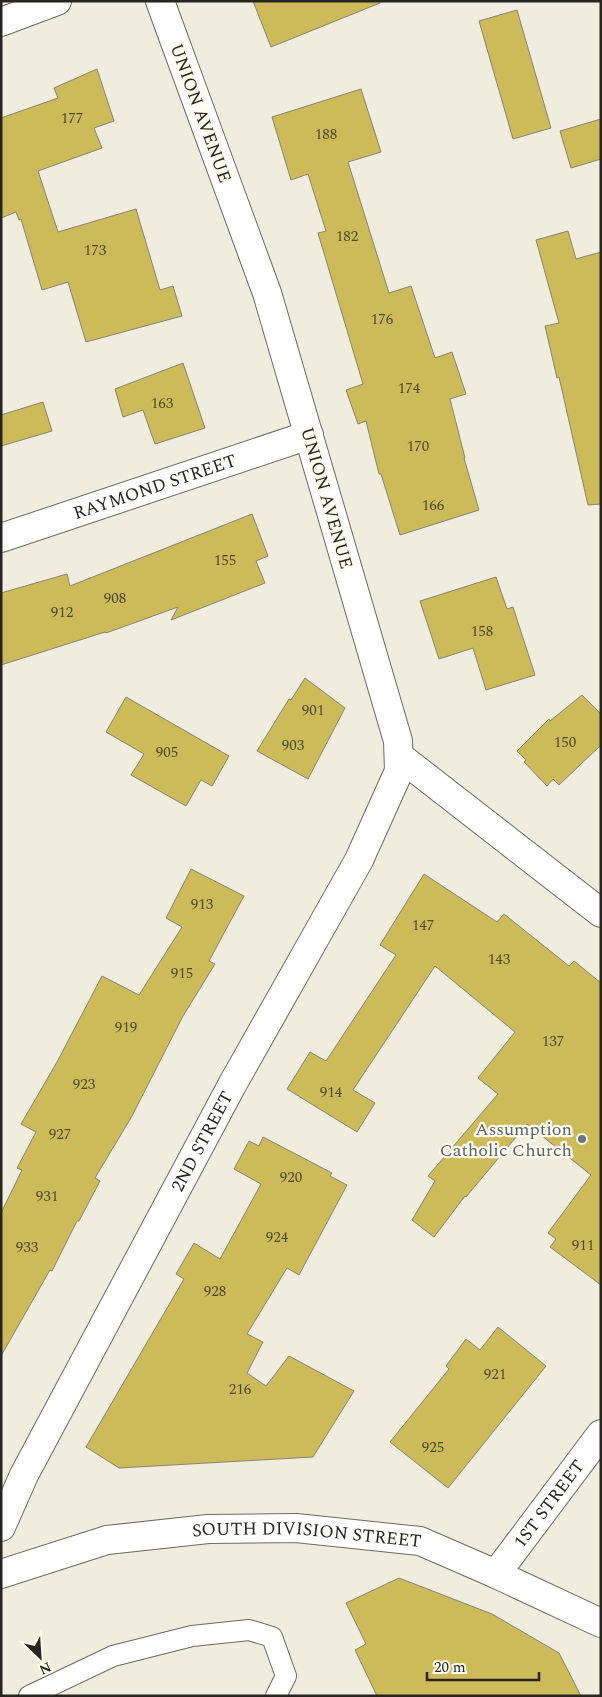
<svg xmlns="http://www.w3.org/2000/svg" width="602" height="1697" font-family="Spectral,serif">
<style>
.building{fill:#ccbb58;stroke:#878476}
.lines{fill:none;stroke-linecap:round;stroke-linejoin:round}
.service-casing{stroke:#6d6b5d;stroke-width:22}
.minor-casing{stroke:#6d6b5d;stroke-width:30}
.tertiary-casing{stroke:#6d6b5d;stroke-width:30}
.service{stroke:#fff;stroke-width:20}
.minor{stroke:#fff;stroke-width:28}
.tertiary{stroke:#fff;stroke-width:28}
.worship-dot{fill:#6b7280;stroke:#fdfbeb;stroke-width:2}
.labels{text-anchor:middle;stroke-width:4.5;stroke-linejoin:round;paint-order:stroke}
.number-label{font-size:15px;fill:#504a2d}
.street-label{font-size:18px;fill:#26251f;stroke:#fdfbeb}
.worship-label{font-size:18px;fill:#5b616d;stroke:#fdfbeb;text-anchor:end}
</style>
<rect width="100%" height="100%" fill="#f0edde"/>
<path class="building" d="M253,1h127v2l-109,44z
M517,10l34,118 -38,11 -34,-118z
M97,69l17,52 -20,7 8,20 -64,23 20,61 78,-23 24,81 13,-4 9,30 -96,26 -18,-60 -26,8 -21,-71 -2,1 -3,-8 -15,6v-100l57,-20 -4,-10z
M361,89l20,63 -33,10 41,131 22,-7 24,72 17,-6 14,42 -16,5 15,59h-1l15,52 -79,25 -19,-61h-2l-13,-53 -8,3 -12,-34 17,-6 -45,-151 8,-2 -18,-57 -17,6 -19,-63z
M601,119v40l-30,9 -11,-37z
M568,231l8,28 25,-7v252l-13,1 -29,-128 -2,1 -12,-52 14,-3 -23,-83z
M183,363l22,65 -50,16 -12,-34 -20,7 -8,-28z
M43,402l9,29 -51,15v-31z
M252,514l16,42 -12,5 9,22 -94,37 7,-13 -72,26 -1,-1 -104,33v-72l66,-19 3,12z
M496,577l11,32 6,-2 22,68 -49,15 -13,-42 -34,11 -19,-58z
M305,678l40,30 -37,71 -51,-28 32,-52 2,1z
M582,695l19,19v31l-42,40 -6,-6 -6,7 -23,-24 2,-2 -9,-9 32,-32 1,2z
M126,697l103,59 -17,30 -11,-6 -15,26 -55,-31 13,-21 -38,-22z
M191,869l53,27 -35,65 6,3 -32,52 -51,100 -37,62 5,3 -21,40h-2l-25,50 -2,-1 -49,86v-143l21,-43 -5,-2 19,-36 -15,-8 36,-62 45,-86 37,19 43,-68 -16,-9z
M424,874l73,48 7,-8 65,52 5,-5 27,22v302l-51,-38 6,-8 -8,-6 43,-58 -64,-51 -61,73 -1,-1 -31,41 -22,-17 23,-39 -7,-5 70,-82 -20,-16 37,-46 -80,-66 -82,124 22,13 -18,29 -70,-43 23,-37 16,9 70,-106 -16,-10z
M263,1137l69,36 -2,3 17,9 -48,90 -12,-7 -40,66 16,8 -16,31 19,13 23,-30 65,35 -41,66 -194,11 -33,-21 98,-168 -8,-5 18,-31 26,16 41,-75 -27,-15 15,-28 10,5z
M498,1327l48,39 -98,122 -58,-46 59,-73 -3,-3 20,-27 14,11z
M399,1578l93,36 67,39 22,43h-204l-22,-46 11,-6 -20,-41z"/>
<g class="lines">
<defs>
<path id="service" d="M29,1696l84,-40 79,-20 57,-6 23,7 14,39 -10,20"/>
<g id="minor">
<path d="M1,22l56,-21"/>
<path id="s1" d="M1,538l308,-103"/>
<path d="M399,756l202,157"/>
<path id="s2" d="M1,1527l23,-52 208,-390 127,-225 40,-89 -1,-30 -131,-448 -107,-292"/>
<path id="s3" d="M496,1574l105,-140"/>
</g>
<g id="tertiary">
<path id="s4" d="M1,1574l106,-34 101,-11 88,-1 124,13 76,33 105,49"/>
</g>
</defs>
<use href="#service" class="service-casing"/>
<use href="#minor" class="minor-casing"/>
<use href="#tertiary" class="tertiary-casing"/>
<use href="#service" class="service"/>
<use href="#minor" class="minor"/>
<use href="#tertiary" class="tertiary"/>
</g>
<circle class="worship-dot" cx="582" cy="1139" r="5"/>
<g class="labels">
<g class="number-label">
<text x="72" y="123">177</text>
<text x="326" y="139">188</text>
<text x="347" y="241">182</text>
<text x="95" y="255">173</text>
<text x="382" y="324">176</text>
<text x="409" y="393">174</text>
<text x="162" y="408">163</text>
<text x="418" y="451">170</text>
<text x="433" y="510">166</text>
<text x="225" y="565">155</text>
<text x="115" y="603">908</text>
<text x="62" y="617">912</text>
<text x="482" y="636">158</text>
<text x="313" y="715">901</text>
<text x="565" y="747">150</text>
<text x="293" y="750">903</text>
<text x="167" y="757">905</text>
<text x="202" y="909">913</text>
<text x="423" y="930">147</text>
<text x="499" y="964">143</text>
<text x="182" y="978">915</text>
<text x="126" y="1032">919</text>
<text x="553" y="1046">137</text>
<text x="84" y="1089">923</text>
<text x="331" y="1097">914</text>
<text x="60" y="1139">927</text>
<text x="291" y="1182">920</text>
<text x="47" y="1201">931</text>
<text x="277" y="1242">924</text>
<text x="583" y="1250">911</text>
<text x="27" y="1252">933</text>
<text x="215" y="1296">928</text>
<text x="495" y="1379">921</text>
<text x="240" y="1394">216</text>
<text x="433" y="1452">925</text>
</g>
<g class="street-label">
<text transform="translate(201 113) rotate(70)" y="6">UNION AVENUE</text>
<text dy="6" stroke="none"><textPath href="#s1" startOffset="162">RAYMOND STREET</textPath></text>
<text transform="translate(327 498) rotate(74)" y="6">UNION AVENUE</text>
<text dy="6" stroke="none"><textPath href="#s2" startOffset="435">2ND STREET</textPath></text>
<text dy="6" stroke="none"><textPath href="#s3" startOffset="88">1ST STREET</textPath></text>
<text dy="6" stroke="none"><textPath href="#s4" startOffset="312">SOUTH DIVISION STREET</textPath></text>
</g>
<g class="worship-label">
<text x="572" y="1135">Assumption<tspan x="572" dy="21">Catholic Church</tspan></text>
</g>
</g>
<rect width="602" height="1697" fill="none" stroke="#26251f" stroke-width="5"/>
<g transform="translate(40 1657) rotate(155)" stroke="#fdfbeb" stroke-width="4" paint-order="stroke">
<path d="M0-4L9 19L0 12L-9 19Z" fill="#26251f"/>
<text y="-8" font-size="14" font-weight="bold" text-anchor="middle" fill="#26251f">N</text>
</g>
<path d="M427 1672v8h112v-8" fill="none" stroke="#26251f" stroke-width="2.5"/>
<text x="434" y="1672" font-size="15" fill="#26251f" stroke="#fdfbeb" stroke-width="4" paint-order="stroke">20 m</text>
</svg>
